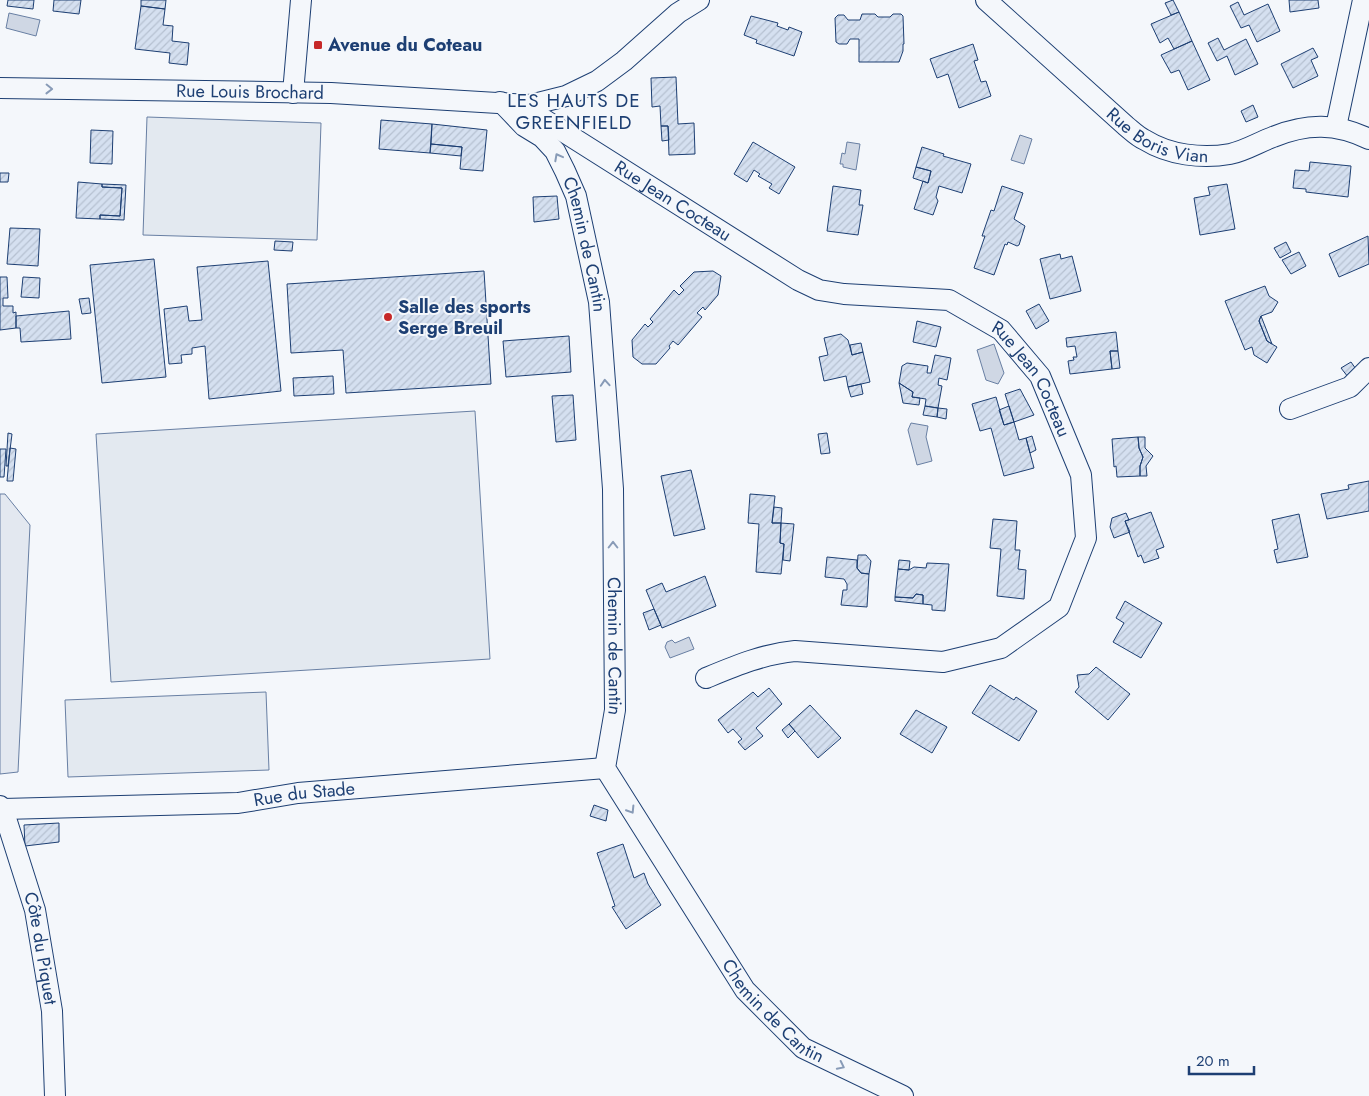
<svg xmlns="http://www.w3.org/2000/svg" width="1369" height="1096" font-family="Jost,sans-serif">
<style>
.pitch{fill:#e3e9f0;stroke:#687fa3}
.parking{fill:#e3e8f0;stroke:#687fa3}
.water{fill:#cfd7e4;stroke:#687fa3}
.building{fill:url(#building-hatch);stroke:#1d3f73}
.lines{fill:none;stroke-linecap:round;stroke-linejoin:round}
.minor-casing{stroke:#1d3f73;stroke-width:22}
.minor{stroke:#f4f7fb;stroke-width:20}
.oneway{stroke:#889bb7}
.poi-dot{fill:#c62828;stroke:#f4f7fb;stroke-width:2}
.labels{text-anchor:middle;stroke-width:4;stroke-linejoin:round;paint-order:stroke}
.poi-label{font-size:18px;font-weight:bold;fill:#1d3f73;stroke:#f4f7fb;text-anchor:start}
.street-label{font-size:18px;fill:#1d3f73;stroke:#f4f7fb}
.neighbourhood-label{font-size:19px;letter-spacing:1px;fill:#1d3f73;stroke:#f4f7fb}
</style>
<defs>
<pattern id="building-hatch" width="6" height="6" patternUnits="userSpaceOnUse" patternTransform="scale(1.25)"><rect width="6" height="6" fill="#d5e0f0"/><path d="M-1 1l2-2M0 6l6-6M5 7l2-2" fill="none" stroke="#b6c1d1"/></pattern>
</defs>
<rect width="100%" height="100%" fill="#f4f7fb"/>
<path class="pitch" d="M147,117l174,6 -4,117 -174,-5z
M475,411l15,248 -379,23 -15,-248z
M266,692l3,78 -201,7 -3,-77z"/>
<path class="parking" d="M0,494h5l25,31 -12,247 -18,2z"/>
<path class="water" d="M9,13l31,7 -4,16 -30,-8z
M1020,135l12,4 -8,25 -13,-4z
M847,142l13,2 -4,26 -13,-3v-3h-3l2,-11 3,1z
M994,344l10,29 -6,11 -12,-4 -9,-30z
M911,423l17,3 -2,11 6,24 -15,4 -9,-35z
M689,637l5,12 -24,9 -5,-11 2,-5 5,-2 3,3z"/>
<path class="building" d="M8,0h26l-1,9 -26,-3z
M54,0h27l-2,14 -26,-3z
M141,0h25l-1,9 -24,-3z
M1173,0l6,12 -8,3 -6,-12z
M1289,0h29l1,8 -29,4z
M1238,2l6,13 24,-11 12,27 -23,11 -8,-17 -8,3 -11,-22z
M141,6l24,3 -2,16 10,1 -1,15 17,2 -2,22 -18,-2 1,-10 -35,-4z
M1179,12l13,29 -18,8 -6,-11 -8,5 -9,-19z
M862,14h13l3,3h12l3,-3h8l2,2 1,28h-1v7l-4,11h-40v-23h-9l-3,5h-8l-3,-2 -1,-24 3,-3h6l4,5h12z
M751,16l27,7 -1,3 11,4 1,-3 13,5 -8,24 -38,-13 1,-3 -13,-5z
M1218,38l6,12 22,-11 12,25 -23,11 -8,-19 -10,5 -9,-18z
M1192,41l18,39 -22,10 -9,-20 -8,3 -10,-18z
M973,44l5,16 -4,1 7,21 5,-1 5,15 -32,12 -11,-34 -11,4 -7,-19z
M1313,48l5,9 -7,3 7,16 -25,12 -12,-24z
M676,77l2,47 16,-1 1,31 -26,1 -1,-29h-7l-1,-20 -8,1 -1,-29z
M1253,105l5,12 -12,5 -5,-11z
M381,120l51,4 -2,29 -51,-4z
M432,124l55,6 -4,41 -23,-2 2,-22 -31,-3z
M661,126h7l1,14 -7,1z
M91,130l22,1 -1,33 -22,-1z
M753,142l42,25 -16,27 -10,-6 3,-4 -14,-8 2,-2 -6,-4 -7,12 -13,-8z
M431,144l31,3 -1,9 -31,-3z
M922,147l22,7 -1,2 28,8 -9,29 -23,-7 -3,11 2,4 -5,14 -19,-6 9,-28 5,2 3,-12 -15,-4z
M1310,162l41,4 -3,31 -42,-5v-3l-13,-1 2,-18 14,1z
M916,167l15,4 -3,12 -15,-5z
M0,173h9l-1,9h-8z
M78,182l24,2v3l20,1 -2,28 -20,-1v4l-24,-1z
M102,184l24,1 -2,35 -24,-1v-4l20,1 2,-28 -20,-1z
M1227,184l8,45 -35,6 -6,-37 16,-3 -2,-8z
M833,186l28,4 -2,15h4l-5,30 -31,-4z
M1002,186l21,7 -9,26 11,7 -6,19 -2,1 -9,-4 -1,3 -2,-1 -11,31 -20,-7 11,-32h-3l9,-26 3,1z
M557,196l2,23 -25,3 -1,-25z
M10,228l30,1 -2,37 -31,-2z
M1368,236l1,28 -30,13 -10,-23z
M275,241l18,1 -1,9 -18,-1z
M1286,242l5,10 -11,6 -6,-10z
M1299,252l7,14 -15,8 -9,-14z
M1060,254l1,5 11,-3 9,35 -31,8 -10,-40z
M154,259l12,118 -64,6 -12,-118z
M268,261l13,130 -72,8 -4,-53 -13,2v6l-11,1 1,8 -13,1 -5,-55 23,-3 2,15 13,-1 -5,-53z
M484,271l7,113 -145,9 -3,-43 -52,3 -4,-69z
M713,271l8,5 -3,19 -13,15 -2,-3 -6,6 5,4 -24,28 -5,-4 -4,5 1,2 -14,16h-14l-9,-7 -1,-17 13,-16 3,3 5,-5 -3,-3 24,-29 5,5 5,-5 -4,-4 14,-14z
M0,277h7l1,21h-5v8h10v7l3,-1v16l-16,2z
M23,277l17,1 -1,20 -18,-1z
M1265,286l4,10 9,6 -6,10 -11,4 -2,5 8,20 10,6 -10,16 -13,-8 -2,-8 -7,3 -20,-49z
M89,298l2,15 -9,1 -3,-15z
M1039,304l10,17 -13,8 -10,-18z
M69,311l2,28 -50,3 -1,-14h-4v-12z
M1261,316l11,28 -5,-3 -8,-20z
M917,321l24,6 -5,20 -23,-5z
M1116,332l2,19h-8l2,18 -42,5 -2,-13 6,-1 -1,-3h4l-2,-11 -8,1 -1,-9z
M841,334l7,6 4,15 11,-3 7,30 -22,5 -2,-11 -22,5 -5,-24 9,-2 -4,-17z
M569,336l2,36 -65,5 -3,-36z
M861,343l2,9 -11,3 -2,-10z
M1110,351h8l2,17 -8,1z
M935,355l16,3 -4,22 -8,-2 -1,7 4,1 -4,22 -13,-2 1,-7 -14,-2 1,-5 -14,-9 3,-17 5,-3 21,3 -1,7h4z
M1351,362l7,10 -10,5 -7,-9z
M333,376l1,18 -40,2 -1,-18z
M899,383l14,9 -1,5 8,1 -1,7 -16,-2z
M861,384l2,10 -12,3 -3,-10z
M1020,389l14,26 -20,7 -9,-28z
M573,395l3,45 -20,2 -4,-46z
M996,397l8,28 10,-3 5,18 7,-2 8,30 -30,8 -13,-48 -11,3 -8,-27z
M925,406l13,2 -1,9 -14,-2z
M1009,406l5,16 -10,3 -5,-15z
M938,408l9,1 -1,10 -9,-2z
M8,433l4,1 -4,32h-2z
M827,433l3,20 -9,1 -3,-20z
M1032,436l4,14 -6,3 -4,-15z
M1138,437h7v11l8,8 -7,10 1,10h-7v-10l3,-9 -4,-9z
M1138,437l1,11 4,9 -3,9v10l-23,1 -1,-11 -2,1 -2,-28z
M10,448l6,1 -3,32h-6z
M0,449h6l-2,28h-4z
M691,470l14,59 -31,7 -13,-60z
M1369,481v30l-42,8 -6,-25 28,-5 -1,-4z
M750,494l25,2 -3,27h9l-1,20 4,1 -3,30 -25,-2 3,-48 -11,-1z
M774,507l8,1 -1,15h-9z
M1151,512l13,35 -8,3 3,8 -15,5 -3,-8 -3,2 -13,-36z
M1126,513l3,7 -4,1 5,11 -16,6 -4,-11 2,-9z
M1299,514l9,43 -31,6 -3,-13 4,-1 -6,-29z
M993,519l24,2 -2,29h5l-2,19 8,1 -2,29 -27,-3 4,-47 -11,-1z
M781,523l13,1 -4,37 -7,-1 1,-16 -4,-1z
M858,555h8l5,6 -2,13 -8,-1 -4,-5z
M827,557l30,3v8l4,5 8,1 -2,33 -26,-2 2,-15h4v-6l-3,-5 -19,-2z
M899,560l11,1 -1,9 -11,-1z
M927,563l22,1 -4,47 -13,-1v-5l-9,-1v-9l-7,-1 -3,4 -18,-1 3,-28 11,1 5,-3 12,1z
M705,576l11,30 -54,22 -16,-38 16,-7 4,9z
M916,594l7,1v9l-28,-3v-4l18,1z
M1125,601l37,22 -21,35 -28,-16 11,-19 -8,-5z
M654,609l7,16 -12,5 -6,-17z
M1096,667l34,27 -22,26 -33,-28 4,-5 -2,-12 12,-1z
M990,685l24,15 2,-3 21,14 -18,30 -47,-28z
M769,688l13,16 -26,24 7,8 -18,14 -7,-8 4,-3 -9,-10 -5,4 -10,-13 35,-28 5,5z
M810,705l31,33 -23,20 -29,-34z
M916,710l31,17 -15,26 -32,-19z
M789,724l6,7 -7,7 -6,-8z
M594,805l14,5 -2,11 -16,-5z
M59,823v19l-34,4 -1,-21z
M623,844l11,34 10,-5 4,11 13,21 -35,24 -14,-22 3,-1 -18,-53z"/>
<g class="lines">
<defs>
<g id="minor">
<path id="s1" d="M986,0l140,126c6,5 12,11 19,14 24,15 57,19 85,14 15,-3 29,-12 43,-17 34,-14 63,-14 96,2"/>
<path id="s2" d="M0,88l331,5 199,12 36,-9 31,-15 27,-20 54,-48 21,-13"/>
<path d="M293,93l8,-93"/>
<path id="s3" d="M500,102l37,13 261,165 21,10 25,4 105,6 52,30 39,46 41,99 5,63 -27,69 -58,41 -58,14 -148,-11c-32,3 -60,15 -89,27"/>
<path id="s4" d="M504,105l20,21 18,11 13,14 10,20 11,25 23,106 14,187 2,221 -10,58 140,222 58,58 100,48"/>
<path d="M1336,127l27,-127"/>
<path d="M1290,409l60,-22 19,-19"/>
<path id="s5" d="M0,806l3,3 32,101 17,101 3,85"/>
<path id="s6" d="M3,809l235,-6 60,-10 307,-25"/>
</g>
</defs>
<use href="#minor" class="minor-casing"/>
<use href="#minor" class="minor"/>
</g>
<defs><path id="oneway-chevron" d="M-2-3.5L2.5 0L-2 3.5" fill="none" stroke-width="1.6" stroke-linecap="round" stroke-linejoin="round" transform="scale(1.25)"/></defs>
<g class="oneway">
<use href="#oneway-chevron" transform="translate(49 89) rotate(1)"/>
<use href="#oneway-chevron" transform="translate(558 157) rotate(-118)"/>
<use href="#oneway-chevron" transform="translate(605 383) rotate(-94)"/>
<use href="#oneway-chevron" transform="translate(613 545) rotate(-90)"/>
<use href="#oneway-chevron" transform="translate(631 810) rotate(58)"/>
<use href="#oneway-chevron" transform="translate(841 1066) rotate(26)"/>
</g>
<g class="poi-dot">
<rect x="313" y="40" width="10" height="10" rx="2.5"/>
<circle cx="388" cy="317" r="5"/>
</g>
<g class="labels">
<g class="poi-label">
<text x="328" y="51">Avenue du Coteau</text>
<text x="398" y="313">Salle des sports<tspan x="398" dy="21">Serge Breuil</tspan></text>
</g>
<g class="street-label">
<text dy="6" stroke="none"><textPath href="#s2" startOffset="250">Rue Louis Brochard</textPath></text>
<text dy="6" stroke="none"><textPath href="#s1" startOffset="222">Rue Boris Vian</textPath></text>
<text dy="6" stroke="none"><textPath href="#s3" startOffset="200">Rue Jean Cocteau</textPath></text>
<text dy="6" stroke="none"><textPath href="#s4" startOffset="168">Chemin de Cantin</textPath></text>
<text dy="6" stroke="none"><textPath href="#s3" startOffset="620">Rue Jean Cocteau</textPath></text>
<text dy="6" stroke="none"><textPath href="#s4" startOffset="572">Chemin de Cantin</textPath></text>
<text dy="6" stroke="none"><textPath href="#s6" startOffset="302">Rue du Stade</textPath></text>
<text dy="6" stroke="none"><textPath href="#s5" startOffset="149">Côte du Piquet</textPath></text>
<text dy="6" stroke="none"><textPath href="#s4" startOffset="992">Chemin de Cantin</textPath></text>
</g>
<g class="neighbourhood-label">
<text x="574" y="107">LES HAUTS DE<tspan x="574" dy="22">GREENFIELD</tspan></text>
</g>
</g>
<path d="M1189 1066v8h65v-8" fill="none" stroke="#1d3f73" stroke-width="2.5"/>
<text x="1196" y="1066" font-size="15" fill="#1d3f73" stroke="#f4f7fb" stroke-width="4" paint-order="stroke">20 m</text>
</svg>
